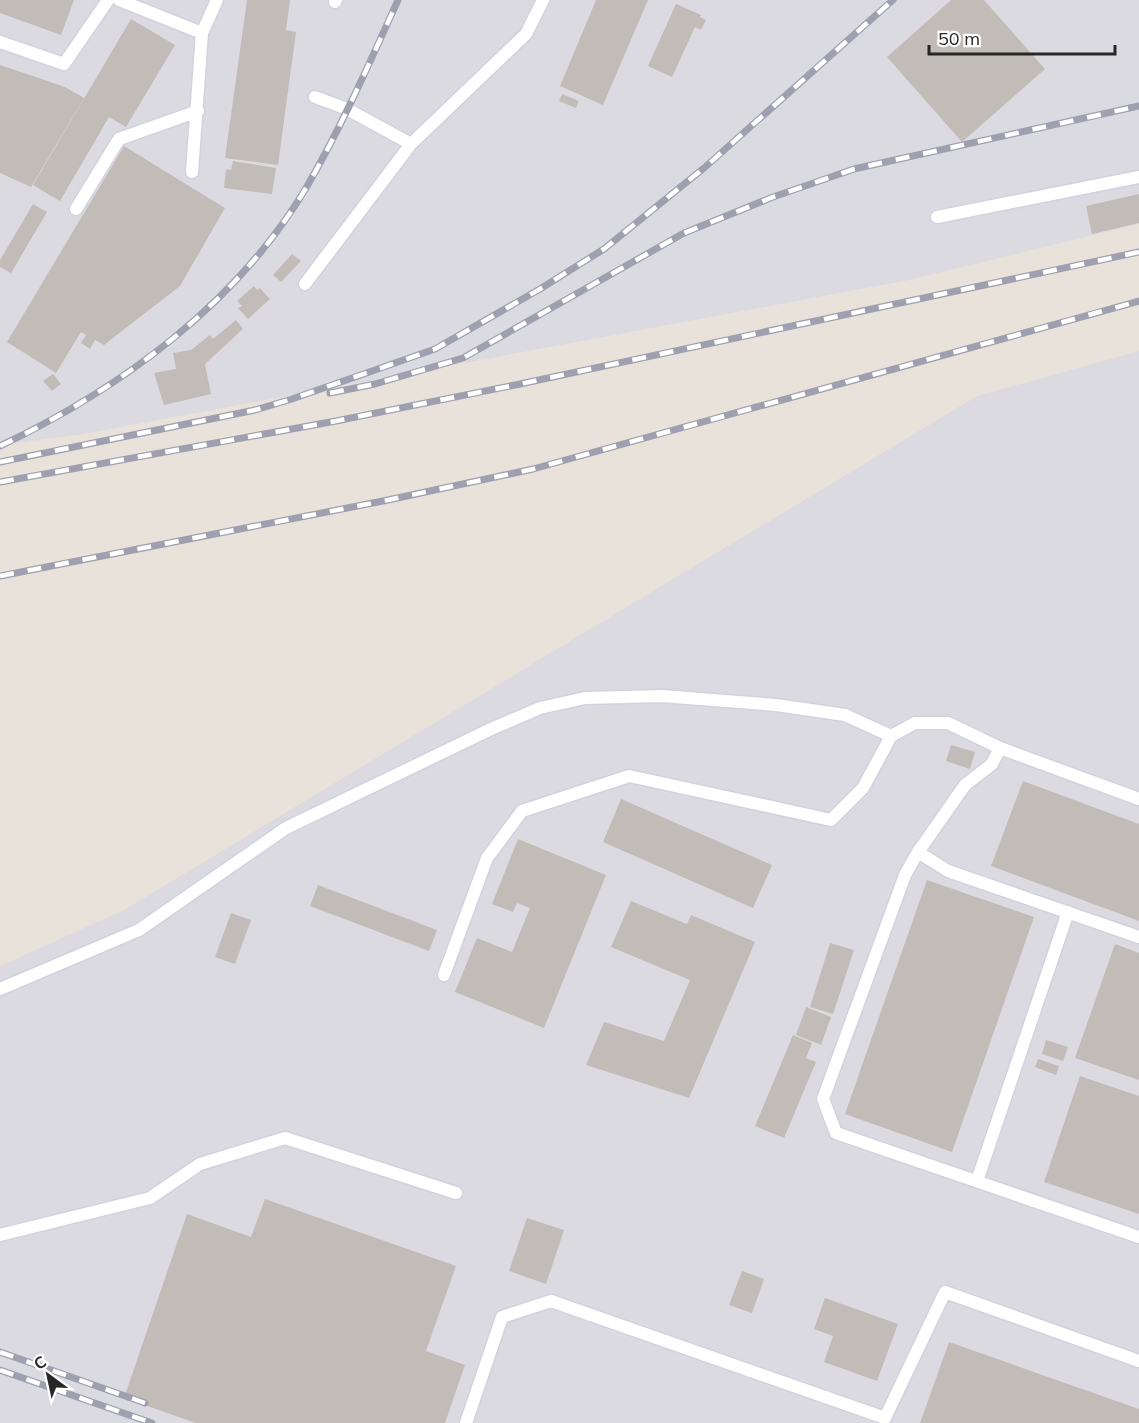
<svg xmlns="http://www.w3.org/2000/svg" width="1139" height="1423" font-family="Mulish,sans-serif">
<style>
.industrial{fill:#dcdae1}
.building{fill:#c1bcb7}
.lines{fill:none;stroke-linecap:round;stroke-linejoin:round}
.service-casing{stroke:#d0d3df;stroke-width:15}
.service{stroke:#fff;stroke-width:12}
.rail-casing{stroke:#9ea0b0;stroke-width:7}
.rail{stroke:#fff;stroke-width:4.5;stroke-dasharray:14;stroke-linecap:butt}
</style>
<rect width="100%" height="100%" fill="#e9e2da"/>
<path class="industrial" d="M0,0h1139v224l-230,56 -831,155 -78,10z
M1139,351v1072h-1139v-457l124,-56 853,-514z"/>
<path class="building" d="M0,0h74l-13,35 -61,-22z
M247,0h43l-4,30 10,2 -18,133 -53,-7z
M596,0h52l-45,105 -43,-19z
M951,0h33l61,69 -83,73 -75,-85z
M676,4l25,11 -1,2 6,3 -5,10 -6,-3 -23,50 -24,-11z
M131,19l44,26 -49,82 -17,-10 -49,84 -27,-16z
M0,65l65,22 19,11 -53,89 -31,-14z
M562,94l17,7 -3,7 -17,-7z
M124,146l101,62 -45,78 -76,59 -9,-5 -5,9 -9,-6 5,-8 -5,-3 -25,41 -49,-31z
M233,161l43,7 -4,26 -48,-6 2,-19 5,1z
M1139,194v29l-47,11 -6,-28z
M33,204l14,8 -36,61 -11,-6v-7z
M292,254l9,7 -20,21 -8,-7z
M254,286l3,4 3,-2 10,11 -22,20 -10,-11 4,-2 -5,-5z
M236,320l7,9 -38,35 6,30 -47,11 -10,-32 22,-4 -3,-16 18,-3 19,-15 3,4z
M53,374l8,10 -9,7 -9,-10z
M951,745l24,7 -5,17 -24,-8z
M1023,781l116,43v97l-148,-55z
M621,799l151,66 -19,43 -150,-66z
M518,839l88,36 -62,153 -89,-36 22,-54 35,14 18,-44 -13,-5 -4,9 -21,-8z
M927,880l107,37 -82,235 -107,-38z
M318,885l119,45 -8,21 -119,-45z
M631,901l56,23 4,-9 64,27 -66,156 -103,-33 18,-43 60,19 26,-61 -79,-33z
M231,913l20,7 -16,44 -20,-7z
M830,943l24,7 -21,64 -23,-7z
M1115,944l24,9v127l-64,-22z
M806,1007l25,10 -10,28 -25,-10z
M793,1035l19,8 -6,15 10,4 -32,76 -29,-12z
M1046,1040l22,7 -5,14 -21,-7z
M1038,1059l21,7 -3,9 -21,-8z
M1080,1076l59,20v118l-95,-32z
M265,1199l191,67 -30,85 39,14 -20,58h-249l-72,-25 63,-184 64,23z
M527,1218l37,12 -18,54 -37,-13z
M742,1271l22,8 -12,34 -23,-8z
M825,1298l73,26 -21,57 -53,-19 9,-26 -19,-7z
M949,1342l190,67v14h-219z"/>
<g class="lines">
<defs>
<path id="service" d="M119,0l83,33
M335,2l1,-2
M0,42l64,22 44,-64
M315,97l32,12 64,35
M192,172l10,-139 15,-33
M76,209l43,-70 79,-28
M937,217l202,-40
M305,284l106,-140 115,-110 17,-34
M1000,748l-8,16 -27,21 -47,67 -13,23 -82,224 13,34 303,104
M918,852l30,19 191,66
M444,975l43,-117 35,-47 107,-35 202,44 32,-32 28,-52
M0,989l139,-59 147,-102 205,-99 49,-21 45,-10 77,-2 114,9 69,10 46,21 24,-13h33l52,25 139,51
M977,1181l91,-269
M0,1235l150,-37 50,-34 85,-26 171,55
M466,1423l36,-106 49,-16 334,117 60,-126 194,69"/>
</defs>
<use href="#service" class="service-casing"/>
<use href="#service" class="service"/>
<defs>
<path id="rail" d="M330,393l45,-9 88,-26 221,-125 89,-36 81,-28 285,-63
M0,446c120,-57 237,-142 306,-258 35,-60 63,-124 92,-188
M0,462l255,-52 37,-11 143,-50 105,-60 64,-40 100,-81 189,-168
M0,482l336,-61 184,-37 619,-132
M0,576l388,-76 145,-31 606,-168
M0,1352l145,51
M0,1370l152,53"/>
</defs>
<use href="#rail" class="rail-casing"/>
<use href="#rail" class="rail"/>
</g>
<g transform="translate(48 1375) rotate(327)" stroke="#ffffff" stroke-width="4.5" paint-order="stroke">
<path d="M0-4.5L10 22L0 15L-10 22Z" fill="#272727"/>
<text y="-9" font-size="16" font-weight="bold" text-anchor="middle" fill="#272727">С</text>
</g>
<path d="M929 45v9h186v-9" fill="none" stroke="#272727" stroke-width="3"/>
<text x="938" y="45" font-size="18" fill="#272727" stroke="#ffffff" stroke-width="4.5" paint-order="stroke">50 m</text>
</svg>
